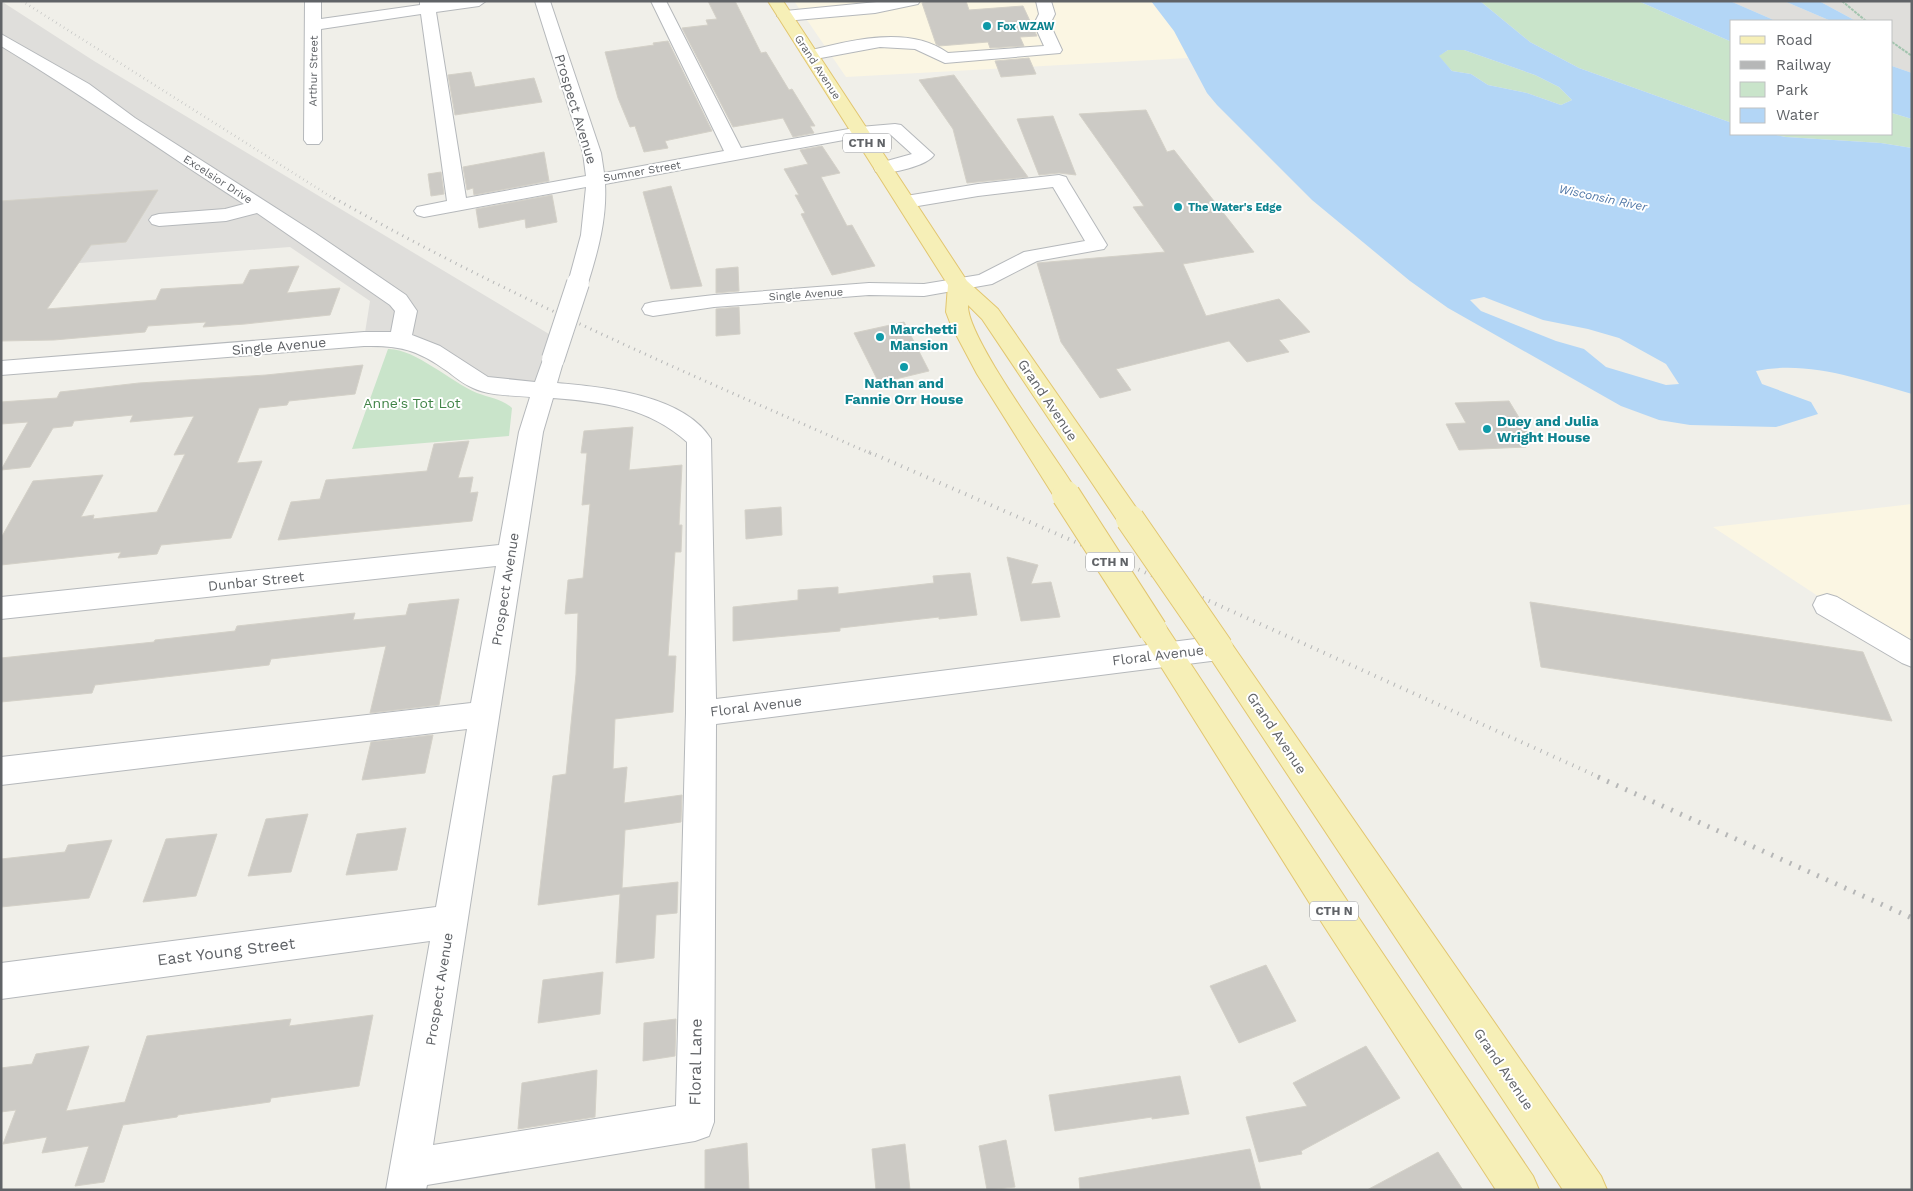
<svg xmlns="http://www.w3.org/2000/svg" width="1913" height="1191" font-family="'Work Sans',sans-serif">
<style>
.commercial{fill:#fbf6e3}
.industrial{fill:#dfdedb}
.green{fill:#c9e4ca}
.water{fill:#b3d6f6;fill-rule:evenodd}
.building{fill:#cccac5;stroke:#d4d1c8}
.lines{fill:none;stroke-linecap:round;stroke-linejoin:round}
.minor-casing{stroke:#b5b8bb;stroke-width:2}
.major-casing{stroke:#e2c670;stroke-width:2}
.path{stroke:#a2c4ae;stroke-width:2;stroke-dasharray:3 1;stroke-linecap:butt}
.minor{fill:#fff;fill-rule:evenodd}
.major{fill:#f6efb7;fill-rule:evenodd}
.rail-far3{stroke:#b6b7b7;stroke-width:2.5;stroke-dasharray:0.5 4;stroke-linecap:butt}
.rail-far2{stroke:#b6b7b7;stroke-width:3;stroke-dasharray:1 5;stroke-linecap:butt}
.rail-far1{stroke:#b6b7b7;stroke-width:4;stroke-dasharray:1 6;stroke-linecap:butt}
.rail{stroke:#b6b7b7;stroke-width:5;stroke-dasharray:2 8;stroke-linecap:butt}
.minor-bridge-casing{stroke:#b5b8bb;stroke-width:24;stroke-linecap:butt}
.major-bridge-casing{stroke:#e2c670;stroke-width:30;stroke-linecap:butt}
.minor-bridge{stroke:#fff;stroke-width:22}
.major-bridge{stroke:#f6efb7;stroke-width:28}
.culture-dot{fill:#0f9aa8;stroke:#fff;stroke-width:2}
.labels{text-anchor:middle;stroke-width:4;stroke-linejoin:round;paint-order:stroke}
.far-culture-label{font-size:11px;font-weight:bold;fill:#0d838f;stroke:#fff;text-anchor:start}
.far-street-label{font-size:11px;fill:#606367;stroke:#fff}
.shield{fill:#fff;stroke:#909295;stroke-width:1}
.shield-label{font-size:12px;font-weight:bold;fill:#606367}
.far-water-label{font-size:12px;font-style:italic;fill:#5077a7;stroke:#fff}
.street-label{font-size:14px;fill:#606367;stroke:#fff}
.culture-label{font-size:14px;font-weight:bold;fill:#0d838f;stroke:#fff;text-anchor:start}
.park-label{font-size:14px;fill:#418447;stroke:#fff}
.near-street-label{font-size:16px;fill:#606367;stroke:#fff}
</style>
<rect width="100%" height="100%" fill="#f0efe9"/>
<path class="commercial" d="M794,1h357l23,30 14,27 -342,19z
M1912,504v154l-199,-131z"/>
<path class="industrial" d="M1,1l93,60 465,279 -15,50 -39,-3 -69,-35 -72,-13 6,-38 -80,-54 -289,22z
M1730,1h54l47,20h-55z
M1819,1h93v72l-20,-7v-45h-36z"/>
<path class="green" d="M1480,1h158l94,41v81l-153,-55 -49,-26z
M1448,50h16l71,25 24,12 13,13 -11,5 -34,-12 -39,-8 -17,-11 -19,-3 -14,-15z
M1892,113l20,6v29l-31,-5 -95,-6 -15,-3h121z
M388,349c26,-1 63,33 89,44 13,5 25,6 35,15l-3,28 -157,13z"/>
<path class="water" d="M1151,1h329l50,41 49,26 153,55v11h39l15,3 95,6 31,5v246c-50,-14 -104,-34 -156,-23l6,13 49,18 7,12 -42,13 -86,-2 -31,-5 -38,-14 -173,-98 -38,-27 -98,-81 -95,-95 -10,-12 -33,-62zM1448,50h16l71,25 24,12 13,13 -11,5 -34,-12 -39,-8 -17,-11 -19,-3 -13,-15zM1484,297l59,23 45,9 31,9 47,26 13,20 -13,1 -60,-18 -22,-18 -28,-8 -75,-30 -11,-11z
M1638,1h92l46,20h-44v21z
M1784,1h35l37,20h-25z
M1892,66l20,7v46l-20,-6z"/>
<path class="building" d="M708,1h27l26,52 5,-1 23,38 3,-1 23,37h-5l4,7 -21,4 -10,-19 -50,9 -51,-99 26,-3 -2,-5 11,-1z
M929,1h37l3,9 54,-4 14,30 -17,1 4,9 -34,2 -2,-6 -49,4 -3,-2 -14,-41z
M668,41l44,90 -43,9 -4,1 3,7 -24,4 -9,-26 -5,1 -12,-29 -13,-46 49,-7 -1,-2z
M1029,58l7,16 -35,3 -6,-16z
M471,72l4,15 59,-9 8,24 -87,13 -7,-40z
M954,75l74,102 -61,6 -14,-54 -34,-49z
M1146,110l21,42 7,-2 80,102 -71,12 23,52 73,-17 31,33 -31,8 10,12 -42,10 -18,-21 -113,28 15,21 -31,8 -39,-56 -24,-79 128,-11 -32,-45 11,-1 -65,-92z
M1053,116l23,59 -17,-2 -20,2 -22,-56z
M822,146l18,27 -19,4 26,49 5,-1 23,41 -43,9 -31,-61 4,-1 -10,-18h4l-15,-26 24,-5 -8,-14z
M544,152l5,29 -75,14 -1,-7 -6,2 -4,-23z
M441,172l3,22 -13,2 -3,-22z
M671,186l31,100 -31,3 -28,-97z
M158,190l-32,52 -35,3 -44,64 109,-9 5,-11 82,-5 7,-14 49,-4 -12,27 53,-5 -10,27 -85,9 -42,3 3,-5 -58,4 -3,6 -91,8 -53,1v-140z
M552,195l5,27 -31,6 -1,-9 -46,9 -3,-19z
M738,267l1,24 -23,2v-24z
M739,307l1,27 -24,2v-27z
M904,322l25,49 -50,12 -25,-50z
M363,365l-8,29 -66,7 -2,4 -28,3 -22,55 25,-2 -31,77 -70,7 -4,9 -39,4 3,-6 -120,13v-27l32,-57 70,-6 -22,42 13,-2 -1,4 64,-7 28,-58 -11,1 20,-39 -64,6 3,-7 -59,6 -2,5 -19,2 -23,39 -29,3 27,-48 -27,2v-22l56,-4 3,-6 79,-9 127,-8z
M1509,401l20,33h-10l7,13 -67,3 -13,-26 20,-1 -11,-20z
M633,427l-4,43 53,-5 -3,60h3l-1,27h-6l-7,104h8l-3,56 -58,7 -2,50 14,-2 -3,36 58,-8 -1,27 -56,8 -3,58 56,-6 -1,31 -21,2 -2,43 -38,5 4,-69 -82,11 15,-129 13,-2 10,-100 2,-61 -13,1 3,-34 15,-2 7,-74 -8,1 5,-52h-6l3,-22z
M469,441l-11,37 15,-1 -3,16 8,-1 -6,29 -194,19 13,-38 29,-3 6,-19 101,-9 7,-27z
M781,507l1,28 -36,4 -1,-29z
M1007,557l31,8 -7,19 20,-2 9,35 -39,4z
M970,573l7,42 -38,4v-2l-99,11v3l-107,10v-34l65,-7v-10l40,-3v7l96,-11 -1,-7z
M459,599l-20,106 -69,8 16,-67 -115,13 -2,6 -174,20 -3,8 -91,9v-44l153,-16 1,-2 80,-9 2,-5 118,-13 -2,7 53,-5 3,-11z
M1530,602l333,50 29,69 -351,-54z
M433,735l-8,38 -63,7 9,-38z
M308,814l-17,58 -43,4 18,-57z
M406,828l-9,42 -51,5 11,-41z
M217,834l-21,62 -53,6 23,-63z
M112,840l-23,58 -88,9v-48l64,-7 3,-7z
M1266,965l30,56 -57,22 -29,-57z
M603,972l-3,42 -62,9 5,-43z
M373,1015l-14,71 -88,12 -1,4 -92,13 -1,2 -54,8 -19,57 -29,4 14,-40 -47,7 5,-16 -44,7 13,-34 -15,2v-44l31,-4 4,-10 53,-8 -23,65 59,-9 22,-66 144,-17 -2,7z
M676,1019l-1,37 -32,5 1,-38z
M1366,1046l34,52 -99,53 1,3 -43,8 -13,-45 61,-11 -14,-23z
M597,1070l-2,47 -77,12 4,-46z
M1180,1076l9,38 -37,5v-2l-97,14 -6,-36z
M1006,1140l9,47 -28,3 -8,-44z
M747,1143l2,47h-44v-40z
M905,1144l5,46h-34l-4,-41z
M1250,1149l11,41h-181l-1,-12z
M1438,1152l25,38h-96z"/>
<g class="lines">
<defs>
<path id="minor" d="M305,1h16v18l99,-14v-4h66l-7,5 -43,6 30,186 120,-22 -3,-23 -48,-152h15l51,152 3,20 120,-22 -73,-150h15l75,147 119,-21 35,-3 6,1 33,30c-7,11 -45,20 -58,17l-2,-4 2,-4 36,-10 -21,-19 -31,2 -255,47c2,34 -7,67 -17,99l-3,4 -7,2 -7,-2 -3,-4 13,-48 5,-48 -162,30 -7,-2 -3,-4 3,-4 30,-6 -26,-187 -100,15 1,111 -3,4h-12l-3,-4z
M887,1h33l-2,3 -43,9 -90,8 -8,-5 8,-5z
M1036,1h15l4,13 -5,10 12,26 -2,3 -115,10 -30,-14 -35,-2 -70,13 -8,-5 2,-3c44,-11 104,-28 144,1l96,-7 -10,-22 5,-10z
M1,34l88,50 46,34 180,115 91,62 11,16 -5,24 28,11 48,31 47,5 10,-28 8,-2 8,2 3,5 -7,24c47,4 127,12 154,56l5,260 503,-63 10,4 4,8 -4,8 -10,4 -503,64 -2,398 -5,14 -14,5 -268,44 -1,5h-40l44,-249 -429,58v-36l435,-56 31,-178 -466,56v-28l470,-54 25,-137 -495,53v-22l498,-52 20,-113 11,-35c-19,-2 -40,-1 -57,-9 -10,-4 -18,-11 -26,-17 -29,-21 -47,-26 -83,-25l-363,29v-14l363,-29h27l4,-21 -5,-6 -133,-92 -31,8 -67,5 -7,-2 -3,-4 3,-4 7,-2 66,-5 19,-5c-81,-52 -160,-108 -243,-158zM553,398c50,4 95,9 134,44l-1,271 -10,393 -243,39 110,-713z
M1059,175l7,2 2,4 39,64 -3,4 -67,12 -45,23 -68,12 -55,-1 -155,12 -61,9 -8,-2 -3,-5 3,-5 8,-2 61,-7 155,-12 55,1 55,-9 45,-23 61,-11 -32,-54 -75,9 -72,12 -7,-2 -3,-4 3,-4 7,-2 72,-12z
M1827,594l10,3 75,44v26l-10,-4 -85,-50 -4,-8 4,-8z"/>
<path id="major" d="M768,1h15l184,280 31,28 141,203 4,7 -4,7 -9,2 -9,-2 -139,-207 -14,-14c-2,33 90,154 111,190l-4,6 -9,3 -9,-3 -80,-127 -26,-49 -5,-13 2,-27z
M1153,619l10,3 185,280 185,274 6,14h-43l-172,-264 -181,-288 -4,-8 4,-8z
M1219,636l10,4 372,536 6,14h-44l-354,-534 -4,-8 4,-8z"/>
</defs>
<use href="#minor" class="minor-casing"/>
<use href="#major" class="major-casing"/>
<path class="path" d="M1842,1l24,20
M1892,42l20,14"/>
<use href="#minor" class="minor"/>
<use href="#major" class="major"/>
<path class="rail-far3" d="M22,1l314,199"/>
<path class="rail-far2" d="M334,198c173,98 356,177 538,256"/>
<path class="rail-far1" d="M869,452l296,129 436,197"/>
<path class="rail" d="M1598,777l314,141"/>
<defs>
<path id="minor-bridge" d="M553,359l25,-76"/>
<path id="major-bridge" d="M1066,495l87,135
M1130,519l89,129"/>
</defs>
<use href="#minor-bridge" class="minor-bridge-casing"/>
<use href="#major-bridge" class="major-bridge-casing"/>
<use href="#minor-bridge" class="minor-bridge"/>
<use href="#major-bridge" class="major-bridge"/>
</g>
<g class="culture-dot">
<circle cx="987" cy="26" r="5"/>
<circle cx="1178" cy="207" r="5"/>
<circle cx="880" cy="337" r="5"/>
<circle cx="904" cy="367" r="5"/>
<circle cx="1487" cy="429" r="5"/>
</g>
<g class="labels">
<g class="far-culture-label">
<text x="997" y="30">Fox WZAW</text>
<text x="1188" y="211">The Water's Edge</text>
</g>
<g class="far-street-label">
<text transform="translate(818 67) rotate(57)" y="4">Grand Avenue</text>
<text transform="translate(313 71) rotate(-89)" y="4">Arthur Street</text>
<text transform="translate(642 171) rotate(-10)" y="4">Sumner Street</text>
<text transform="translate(218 179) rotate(33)" y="4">Excelsior Drive</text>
<text transform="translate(806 294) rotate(-4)" y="4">Single Avenue</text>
</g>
<g class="shield">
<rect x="843" y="133.5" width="48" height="19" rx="4"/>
<rect x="1086" y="552.5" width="48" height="19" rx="4"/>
<rect x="1310" y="901.5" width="48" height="19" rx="4"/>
</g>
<g class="shield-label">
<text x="867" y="147">CTH N</text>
<text x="1110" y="566">CTH N</text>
<text x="1334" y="915">CTH N</text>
</g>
<g class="far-water-label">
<text transform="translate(1603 198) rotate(12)" y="4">Wisconsin River</text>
</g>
<g class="street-label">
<text transform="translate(576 109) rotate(73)" y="5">Prospect Avenue</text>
<text transform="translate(279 346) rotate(-5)" y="5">Single Avenue</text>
<text transform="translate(1048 400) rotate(56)" y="5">Grand Avenue</text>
<text transform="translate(256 581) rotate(-6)" y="5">Dunbar Street</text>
<text transform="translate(505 589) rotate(-81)" y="5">Prospect Avenue</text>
<text transform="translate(1158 655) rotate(-7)" y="5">Floral Avenue</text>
<text transform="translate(756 706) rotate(-7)" y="5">Floral Avenue</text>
<text transform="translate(1277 733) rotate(56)" y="5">Grand Avenue</text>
<text transform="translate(439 989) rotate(-81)" y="5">Prospect Avenue</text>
<text transform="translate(1504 1069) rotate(56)" y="5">Grand Avenue</text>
</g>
<g class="culture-label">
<text x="890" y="334">Marchetti<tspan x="890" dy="16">Mansion</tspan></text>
<text x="904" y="388" text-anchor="middle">Nathan and<tspan x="904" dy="16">Fannie Orr House</tspan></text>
<text x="1497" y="426">Duey and Julia<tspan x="1497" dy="16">Wright House</tspan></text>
</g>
<g class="park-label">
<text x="412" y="408">Anne's Tot Lot</text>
</g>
<g class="near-street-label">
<text transform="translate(226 951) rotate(-7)" y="6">East Young Street</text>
<text transform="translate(695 1062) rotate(-89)" y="6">Floral Lane</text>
</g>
</g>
<rect width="1913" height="1191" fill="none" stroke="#606367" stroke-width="5"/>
<rect x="1730" y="20" width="162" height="115" fill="#ffffff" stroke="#bfc1c2"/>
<rect x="1740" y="36" width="25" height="8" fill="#f6efb7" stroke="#bfc1c2"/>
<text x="1776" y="45" font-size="15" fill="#606367">Road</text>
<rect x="1740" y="61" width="25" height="8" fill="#b6b7b7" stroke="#bfc1c2"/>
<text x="1776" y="70" font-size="15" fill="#606367">Railway</text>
<rect x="1740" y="82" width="25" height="15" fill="#c9e4ca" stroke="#bfc1c2"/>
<text x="1776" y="95" font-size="15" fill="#606367">Park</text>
<rect x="1740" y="108" width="25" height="15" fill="#b3d6f6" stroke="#bfc1c2"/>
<text x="1776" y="120" font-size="15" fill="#606367">Water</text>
</svg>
